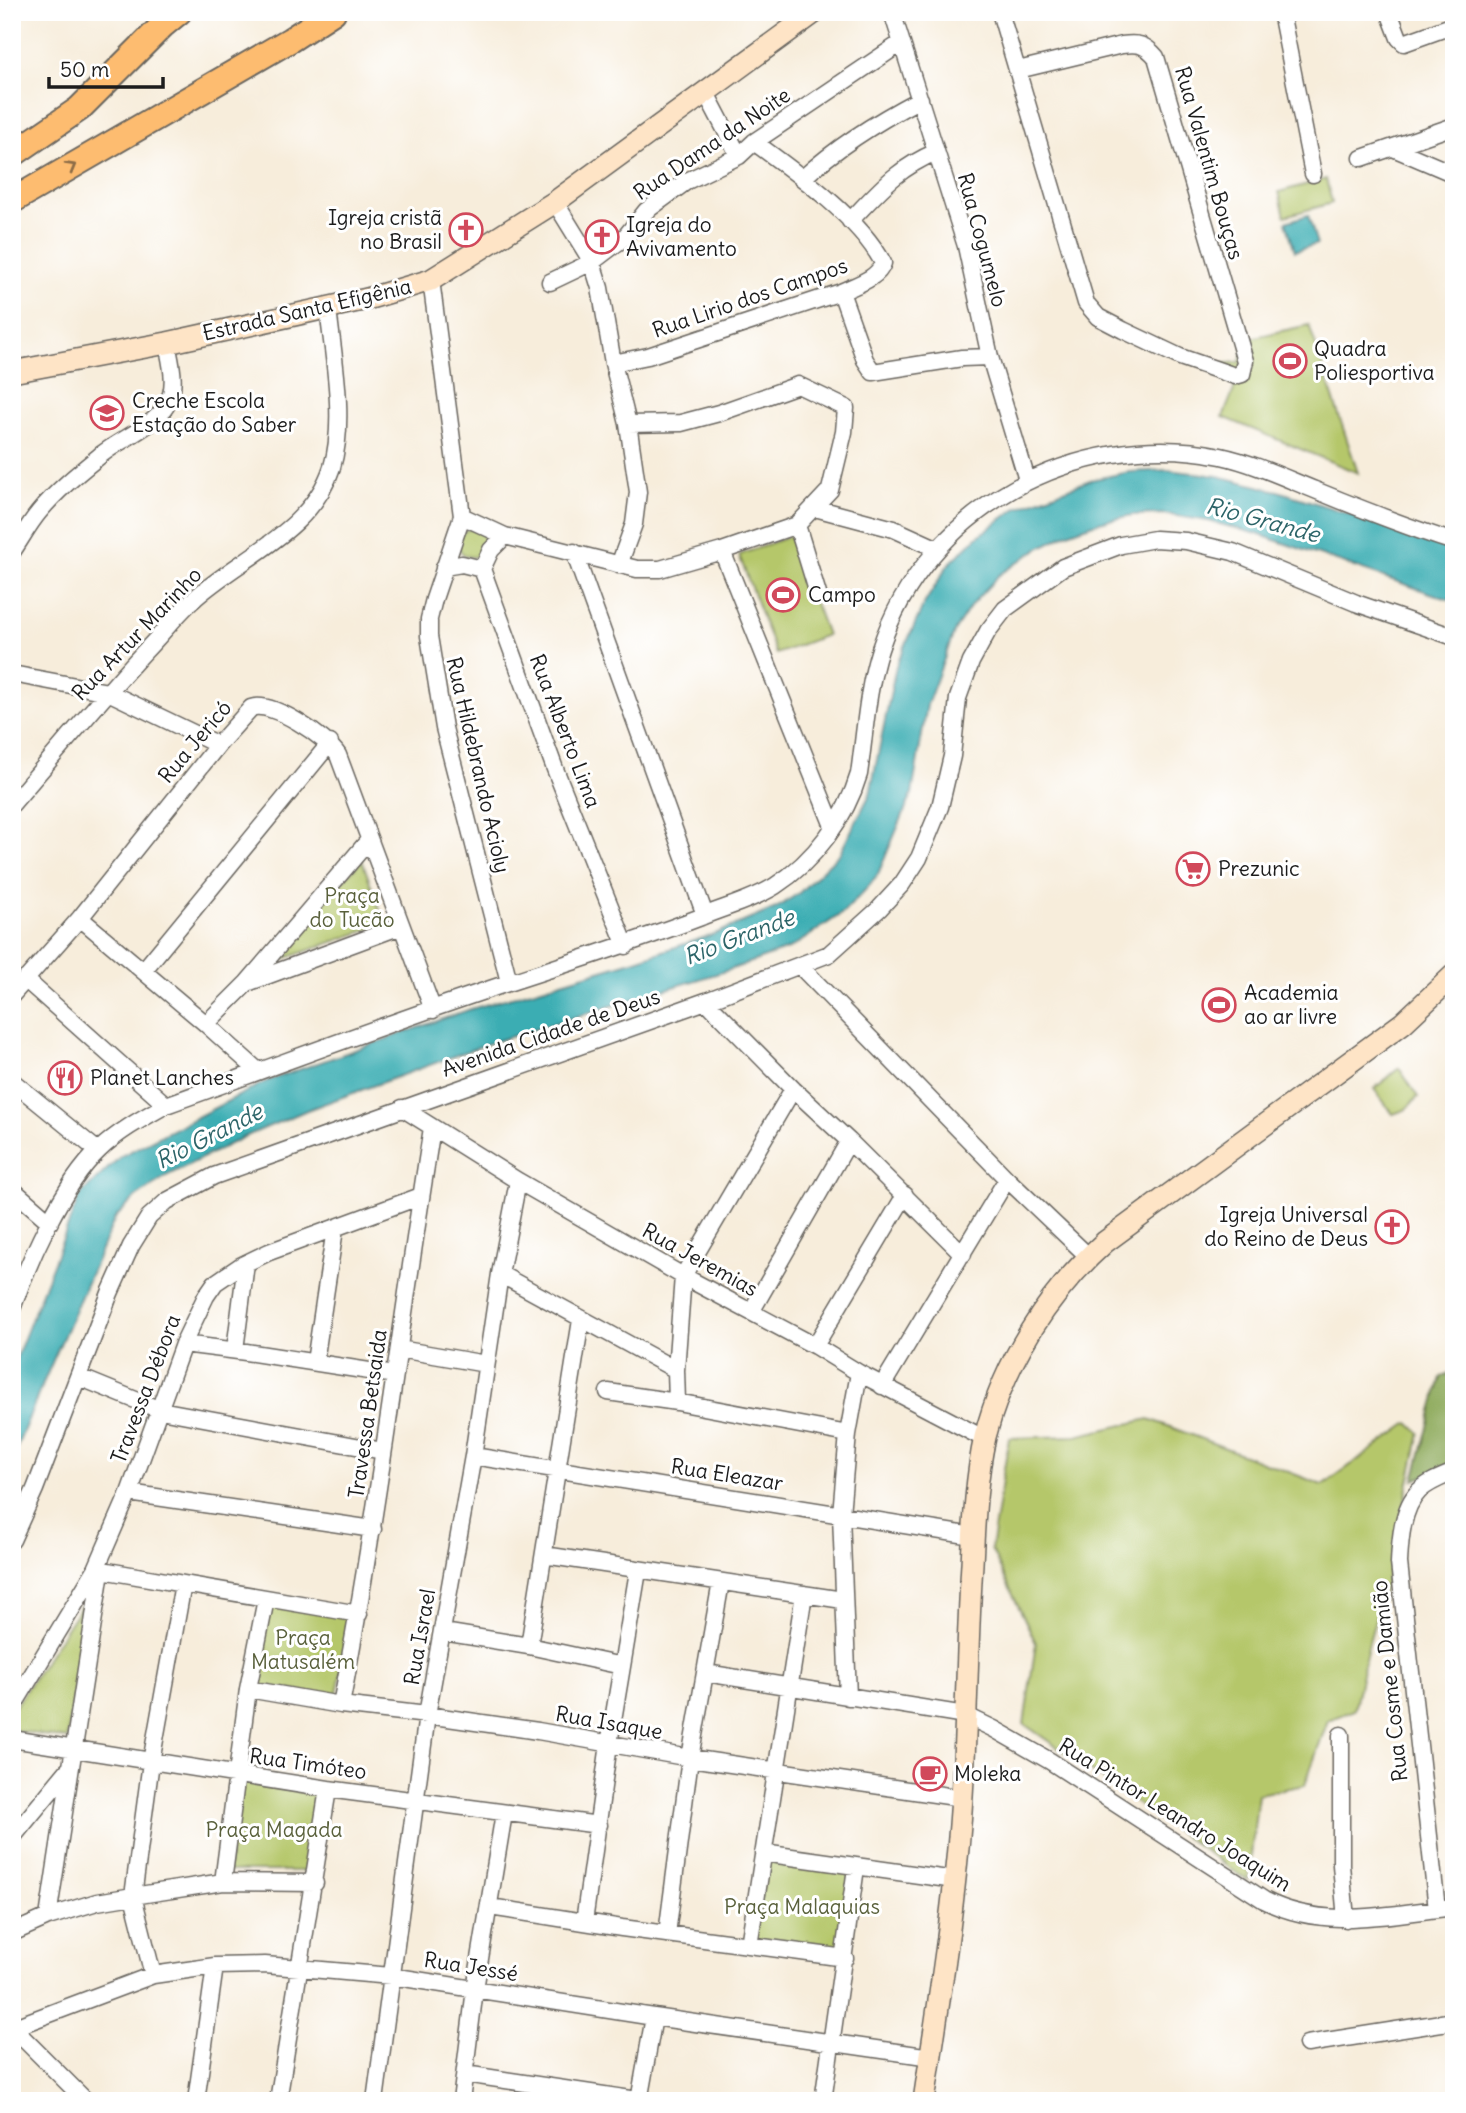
<svg xmlns="http://www.w3.org/2000/svg" width="1466" height="2113" font-family="Delius,sans-serif">
<style>
.green{fill:#b5c76a;stroke:#687243;stroke-width:2}
.forest{fill:#90ac5e;stroke:#56643d;stroke-width:2}
.water{fill:#3badb3;stroke:#2c6468;stroke-width:2}
.lines{fill:none;stroke-linecap:round;stroke-linejoin:round}
.street-casing{stroke:#69655f;stroke-width:19}
.secondary-casing{stroke:#69655f;stroke-width:24}
.primary-casing{stroke:#69655f;stroke-width:28}
.street{stroke:#fff;stroke-width:16}
.secondary{stroke:#fee4c6;stroke-width:21}
.primary{stroke:#fdbc70;stroke-width:24}
.oneway{stroke:#8c6c46}
.labels{text-anchor:middle;stroke-width:6;stroke-linejoin:round;paint-order:stroke}
.street-label{font-size:21px;fill:#1c1c1c;stroke:#fff}
.poi-label{font-size:21px;fill:#1c1c1c;stroke:#fff;text-anchor:start}
.park-label{font-size:21px;fill:#59603b;stroke:#fff}
.water-label{font-size:23px;font-style:italic;fill:#2c6468;stroke:#fff}
</style>
<rect width="100%" height="100%" fill="#fff"/>
<filter id="ink" filterUnits="userSpaceOnUse"><feTurbulence type="fractalNoise" baseFrequency=".0143" numOctaves="2"/><feDisplacementMap in="SourceGraphic" scale="14" xChannelSelector="R" yChannelSelector="G"/><feConvolveMatrix kernelMatrix="1 2 1 2 8 2 1 2 1" color-interpolation-filters="sRGB"/></filter>
<filter id="wash" filterUnits="userSpaceOnUse"><feTurbulence type="fractalNoise" baseFrequency=".00686" numOctaves="4" result="noise"/><feDisplacementMap in="SourceGraphic" scale="28" xChannelSelector="R" yChannelSelector="G"/><feGaussianBlur stdDeviation="1.57" result="paint"/><feColorMatrix in="noise" values="0 0 0 0 0 0 0 0 0 0 0 0 0 0 0 0 0 1.4 0 .05"/><feComposite in="paint" operator="in"/></filter>
<g filter="url(#wash)">
<rect width="100%" height="100%" fill="#f7eddb"/>
<path class="green" d="M1326,179l6,24 -47,13 -6,-24z
M1309,325l49,148 -135,-56 14,-35 -18,-18 21,-2 6,-23z
M458 543a14 14 0 1 1 28 0a14 14 0 1 1-28 0Z
M790,536l37,99 -51,19 -37,-99z
M362,860l23,64 -122,42z
M1399,1068l19,29 -13,13 -12,4 -19,-25z
M1149,1419l174,66 86,-62 11,10 -29,130 -22,79 -15,68 -26,10 -23,65 -47,9 -10,87 -224,-157 12,-81 -45,-94 18,-111 67,-2z
M88,1595l-21,144 -55,-9v-19z
M266,1603l87,10 -17,85 -81,-14z
M238,1781l84,10 -12,80h-82z
M766,1859l85,13 -13,83 -84,-14z"/>
<path class="forest" d="M1454,1371v94l-40,15 27,-103z"/>
<path class="water" d="M1308,215l9,29 -22,7 -9,-29z
M1168,470l50,6 60,15 176,56v54l-200,-68 -46,-12 -44,-7 -31,1 -34,7 -31,11 -29,15 -40,27 -27,29 -17,26 -28,75 -15,89 -34,80 -10,13 -24,25 -53,36 -62,22 -242,74 -180,66 -65,28 -74,37 -32,22 -21,21 -77,177 -26,64v-90l68,-174 41,-39 146,-75 204,-72 165,-49 79,-26 61,-26 23,-15 41,-40 30,-59 26,-128 28,-62 24,-39 29,-28 40,-29 73,-28 39,-8z"/>
</g>
<g filter="url(#ink)">
<g class="lines">
<defs>
<path id="street" d="M892,12l74,234 24,111 37,123
M1000,12l86,291 12,14 25,13 57,27 55,19 7,-2 3,-13 -89,-304c-11,-13 -18,-14 -34,-12l-104,25
M1281,12l32,162
M1389,12l10,26 5,5 50,-18
M705,91l34,65
M1393,148l61,26
M1362,158l92,-32
M803,178c35,-32 75,-57 117,-79
M555,202l37,60 8,26 13,75 15,61 10,68 -4,32 -15,41
M850,221c29,-30 46,-52 86,-69
M431,280l31,236 -28,83 -5,20v17l15,92 65,254
M550,282l42,-20 33,-25 21,-26 41,-30 52,-25 15,-14 147,-99
M841,292l24,68 8,12 89,-14 28,-1
M613,363l35,-7 193,-64c14,-7 37,-13 42,-29 -23,-45 -88,-91 -129,-121
M815,508l79,21 44,20
M462,516l43,20 132,33h23l62,-18 75,-26 33,-35 14,-58 2,-24 -48,-23 -79,28 -38,10 -53,1
M797,525l21,69
M505,536l-14,14 -9,19 73,200 71,177
M722,551l111,275
M12,552c9,-13 17,-28 27,-40 18,-22 42,-41 63,-58 20,-16 51,-27 64,-48 12,-20 5,-42 1,-63
M574,552l131,363
M444,567l18,-3 20,5
M12,674l96,18 110,53
M12,804c44,-51 87,-103 133,-153 16,-16 30,-35 47,-50 47,-44 119,-68 140,-134 14,-47 1,-111 -4,-159
M80,918l126,106 51,46
M800,966l207,213 82,78
M143,971l187,-228
M25,979l141,126
M250,982l151,-56
M12,995l68,-77 138,-173 33,-37c21,-8 76,30 87,47l95,255
M706,1001l87,88 56,52 114,113
M206,1024l41,-41 122,-143
M12,1081l86,70
M793,1089l-110,187 -7,94 1,32 171,32
M402,1108l116,73 165,95 132,70 44,27 126,66
M12,1189l38,33
M500,1274l176,96
M12,1309c17,-49 50,-124 87,-159 20,-19 44,-32 67,-45 115,-41 229,-85 345,-123 64,-21 127,-41 190,-65 24,-10 52,-17 74,-31 39,-25 71,-68 84,-112 6,-41 8,-85 21,-125 46,-141 197,-222 341,-193 32,7 64,22 94,34 46,19 92,37 139,52
M751,1312l98,-171
M183,1344l63,8 149,23
M815,1346l90,-151
M399,1349l87,15
M235,1350l11,-87
M315,1362l20,-133
M79,1377l81,33 223,41
M882,1386l125,-207
M608,1392l69,10
M473,1456l500,80
M129,1493l244,36
M12,1540l23,-51 75,-196 21,-47 18,-29 18,-16 47,-25 492,-175 123,-47 50,-45 23,-25 17,-26 21,-51 12,-51 6,-58 13,-36 17,-31 17,-22 58,-42 58,-22 34,-6 31,2 47,11 123,51 98,34
M544,1555l299,45
M96,1569l263,45
M443,1632l86,14 93,20
M529,1646l52,-326
M706,1673l259,42 29,14 56,32 214,139c60,31 125,14 190,7
M248,1689l93,16 86,10 111,16 152,27 272,40
M848,1697l-7,-183 7,-80 11,-61
M341,1705c37,-191 60,-385 91,-577
M12,1708l84,-139 33,-76 54,-149 23,-48 9,-13 25,-17 29,-14 152,-56
M1341,1735v130l5,54
M12,1739l316,50 271,36
M12,1838l56,-68
M763,1853l192,27
M223,1882l25,-193 18,-90
M490,1907l132,21 223,30
M1437,1909l-38,-346c1,-23 3,-55 20,-72 9,-9 23,-14 35,-19
M48,1917l53,-346
M584,1922l25,-178 29,-173
M12,1933l36,-16 49,-15 36,-6 90,-14 92,1
M667,1934l23,-176 31,-176
M749,1945l55,-351
M153,1975l-20,-79 18,-134 32,-178
M12,2027l74,74
M12,2028l141,-53 62,-9 50,-1 126,11 263,41 277,40
M1307,2044l147,-23
M465,2074l179,27
M196,2101l19,-135
M278,2101l50,-312
M375,2101l52,-386 46,-259 27,-182 18,-93
M461,2101l14,-112 29,-176
M639,2101l15,-84
M823,2101l33,-233"/>
<path id="secondary" d="M12,372l155,-29 200,-44 64,-19 124,-78 260,-190
M924,2101c15,-101 32,-203 38,-305 5,-77 5,-155 10,-232 2,-42 4,-87 13,-127 19,-75 63,-144 120,-195l298,-219 51,-48"/>
<path id="primary" d="M12,155l67,-46 83,-83 17,-14
M12,201l278,-161 43,-28"/>
</defs>
<use href="#street" class="street-casing"/>
<use href="#secondary" class="secondary-casing"/>
<use href="#primary" class="primary-casing"/>
<use href="#street" class="street"/>
<use href="#secondary" class="secondary"/>
<use href="#primary" class="primary"/>
</g>
<defs><path id="oneway-chevron" d="M-2-3.5L2.5 0L-2 3.5" fill="none" stroke-width="1.6" stroke-linecap="round" stroke-linejoin="round" transform="scale(1.75)"/></defs>
<use class="oneway" href="#oneway-chevron" transform="translate(71 167) rotate(-30)"/>
</g>
<defs>
<symbol id="church-ring" viewBox="-11 -11 22 22"><circle r="9.5" fill="#fff" stroke="#d1495b" stroke-width="1.5"/><path d="M-1.2-6h2.4v3.5h3.3v2.4h-3.3V6h-2.4V-.1h-3.3v-2.4h3.3Z" fill="#d1495b"/></symbol>
<symbol id="stadium-ring" viewBox="-11 -11 22 22"><circle r="9.5" fill="#fff" stroke="#d1495b" stroke-width="1.5"/><path d="M0-5a6.5 5 0 1 0 0 10a6.5 5 0 1 0 0-10ZM-3.5-1.8h7v3.6h-7Z" fill="#d1495b"/></symbol>
<symbol id="school-ring" viewBox="-11 -11 22 22"><circle r="9.5" fill="#fff" stroke="#d1495b" stroke-width="1.5"/><path d="M0-5L7-2L0 1L-7-2ZM-4 1L0 2.5L4 1V4Q0 6-4 4Z" fill="#d1495b"/></symbol>
<symbol id="supermarket-ring" viewBox="-11 -11 22 22"><circle r="9.5" fill="#fff" stroke="#d1495b" stroke-width="1.5"/><path d="M-6-5.5h2.5l.6 2H6L4.5 2H-2.5L-4.4-4H-6ZM-1.5 3.2a1.3 1.3 0 1 0 .1 0ZM3 3.2a1.3 1.3 0 1 0 .1 0Z" fill="#d1495b"/></symbol>
<symbol id="restaurant-ring" viewBox="-11 -11 22 22"><circle r="9.5" fill="#fff" stroke="#d1495b" stroke-width="1.5"/><path d="M-5-6h1v4h1v-4h1v4h1v-4h1v5L-1.5 .5V6h-2V.5L-5-1ZM5-6V6H3V1.5H1.5Q1.5-4 5-6Z" fill="#d1495b"/></symbol>
<symbol id="cafe-ring" viewBox="-11 -11 22 22"><circle r="9.5" fill="#fff" stroke="#d1495b" stroke-width="1.5"/><path d="M-5.5-4.5H6V0H3Q3 3.5 0 3.5H-2.5Q-5.5 3.5-5.5 0ZM3-3.2v2h1.7v-2ZM-6 4.5H4V6H-6Z" fill="#d1495b"/></symbol>
</defs>
<g fill-rule="evenodd">
<use href="#church-ring" x="447" y="211" width="38" height="38"/>
<use href="#church-ring" x="583" y="218" width="38" height="38"/>
<use href="#stadium-ring" x="1271" y="342" width="38" height="38"/>
<use href="#school-ring" x="88" y="394" width="38" height="38"/>
<use href="#stadium-ring" x="764" y="576" width="38" height="38"/>
<use href="#supermarket-ring" x="1174" y="850" width="38" height="38"/>
<use href="#stadium-ring" x="1200" y="986" width="38" height="38"/>
<use href="#restaurant-ring" x="46" y="1059" width="38" height="38"/>
<use href="#church-ring" x="1373" y="1208" width="38" height="38"/>
<use href="#cafe-ring" x="911" y="1755" width="38" height="38"/>
</g>
<g class="labels">
<g class="street-label">
<text transform="translate(712 144) rotate(-34)" y="7">Rua Dama da Noite</text>
<text transform="translate(1209 163) rotate(74)" y="7">Rua Valentim Bouças</text>
<text transform="translate(982 240) rotate(75)" y="7">Rua Cogumelo</text>
<text transform="translate(750 298) rotate(-19)" y="7">Rua Lirio dos Campos</text>
<text transform="translate(307 310) rotate(-13)" y="7">Estrada Santa Efigênia</text>
<text transform="translate(137 634) rotate(-46)" y="7">Rua Artur Marinho</text>
<text transform="translate(565 731) rotate(69)" y="7">Rua Alberto Lima</text>
<text transform="translate(195 742) rotate(-50)" y="7">Rua Jericó</text>
<text transform="translate(478 765) rotate(77)" y="7">Rua Hildebrando Acioly</text>
<text transform="translate(551 1033) rotate(-19)" y="7">Avenida Cidade de Deus</text>
<text transform="translate(700 1260) rotate(29)" y="7">Rua Jeremias</text>
<text transform="translate(146 1389) rotate(-69)" y="7">Travessa Débora</text>
<text transform="translate(368 1414) rotate(-82)" y="7">Travessa Betsaida</text>
<text transform="translate(727 1475) rotate(9)" y="7">Rua Eleazar</text>
<text transform="translate(420 1637) rotate(-80)" y="7">Rua Israel</text>
<text transform="translate(1390 1681) rotate(-96)" y="7">Rua Cosme e Damião</text>
<text transform="translate(609 1723) rotate(10)" y="7">Rua Isaque</text>
<text transform="translate(308 1764) rotate(8)" y="7">Rua Timóteo</text>
<text transform="translate(1175 1815) rotate(32)" y="7">Rua Pintor Leandro Joaquim</text>
<text transform="translate(471 1967) rotate(9)" y="7">Rua Jessé</text>
</g>
<g class="poi-label">
<text x="442" y="225" text-anchor="end">Igreja cristã<tspan x="442" dy="24">no Brasil</tspan></text>
<text x="626" y="232">Igreja do<tspan x="626" dy="24">Avivamento</tspan></text>
<text x="1314" y="356">Quadra<tspan x="1314" dy="24">Poliesportiva</tspan></text>
<text x="132" y="408">Creche Escola<tspan x="132" dy="24">Estação do Saber</tspan></text>
<text x="808" y="602">Campo</text>
<text x="1218" y="876">Prezunic</text>
<text x="1244" y="1000">Academia<tspan x="1244" dy="24">ao ar livre</tspan></text>
<text x="90" y="1085">Planet Lanches</text>
<text x="1368" y="1222" text-anchor="end">Igreja Universal<tspan x="1368" dy="24">do Reino de Deus</tspan></text>
<text x="954" y="1781">Moleka</text>
</g>
<g class="park-label">
<text x="352" y="903">Praça<tspan x="352" dy="24">do Tucão</tspan></text>
<text x="303" y="1645">Praça<tspan x="303" dy="24">Matusalém</tspan></text>
<text x="274" y="1837">Praça Magada</text>
<text x="802" y="1914">Praça Malaquias</text>
</g>
<g class="water-label">
<text transform="translate(1263 520) rotate(15)" y="8">Rio Grande</text>
<text transform="translate(739 937) rotate(-21)" y="8">Rio Grande</text>
<text transform="translate(209 1136) rotate(-27)" y="8">Rio Grande</text>
</g>
</g>
<rect width="1466" height="2113" fill="none" stroke="#fff" stroke-width="42"/>
<path d="M49 77v10h114v-10" fill="none" stroke="#1c1c1c" stroke-width="3.5"/>
<text x="60" y="77" font-size="21" fill="#1c1c1c" stroke="#ffffff" stroke-width="5" paint-order="stroke">50 m</text>
</svg>
